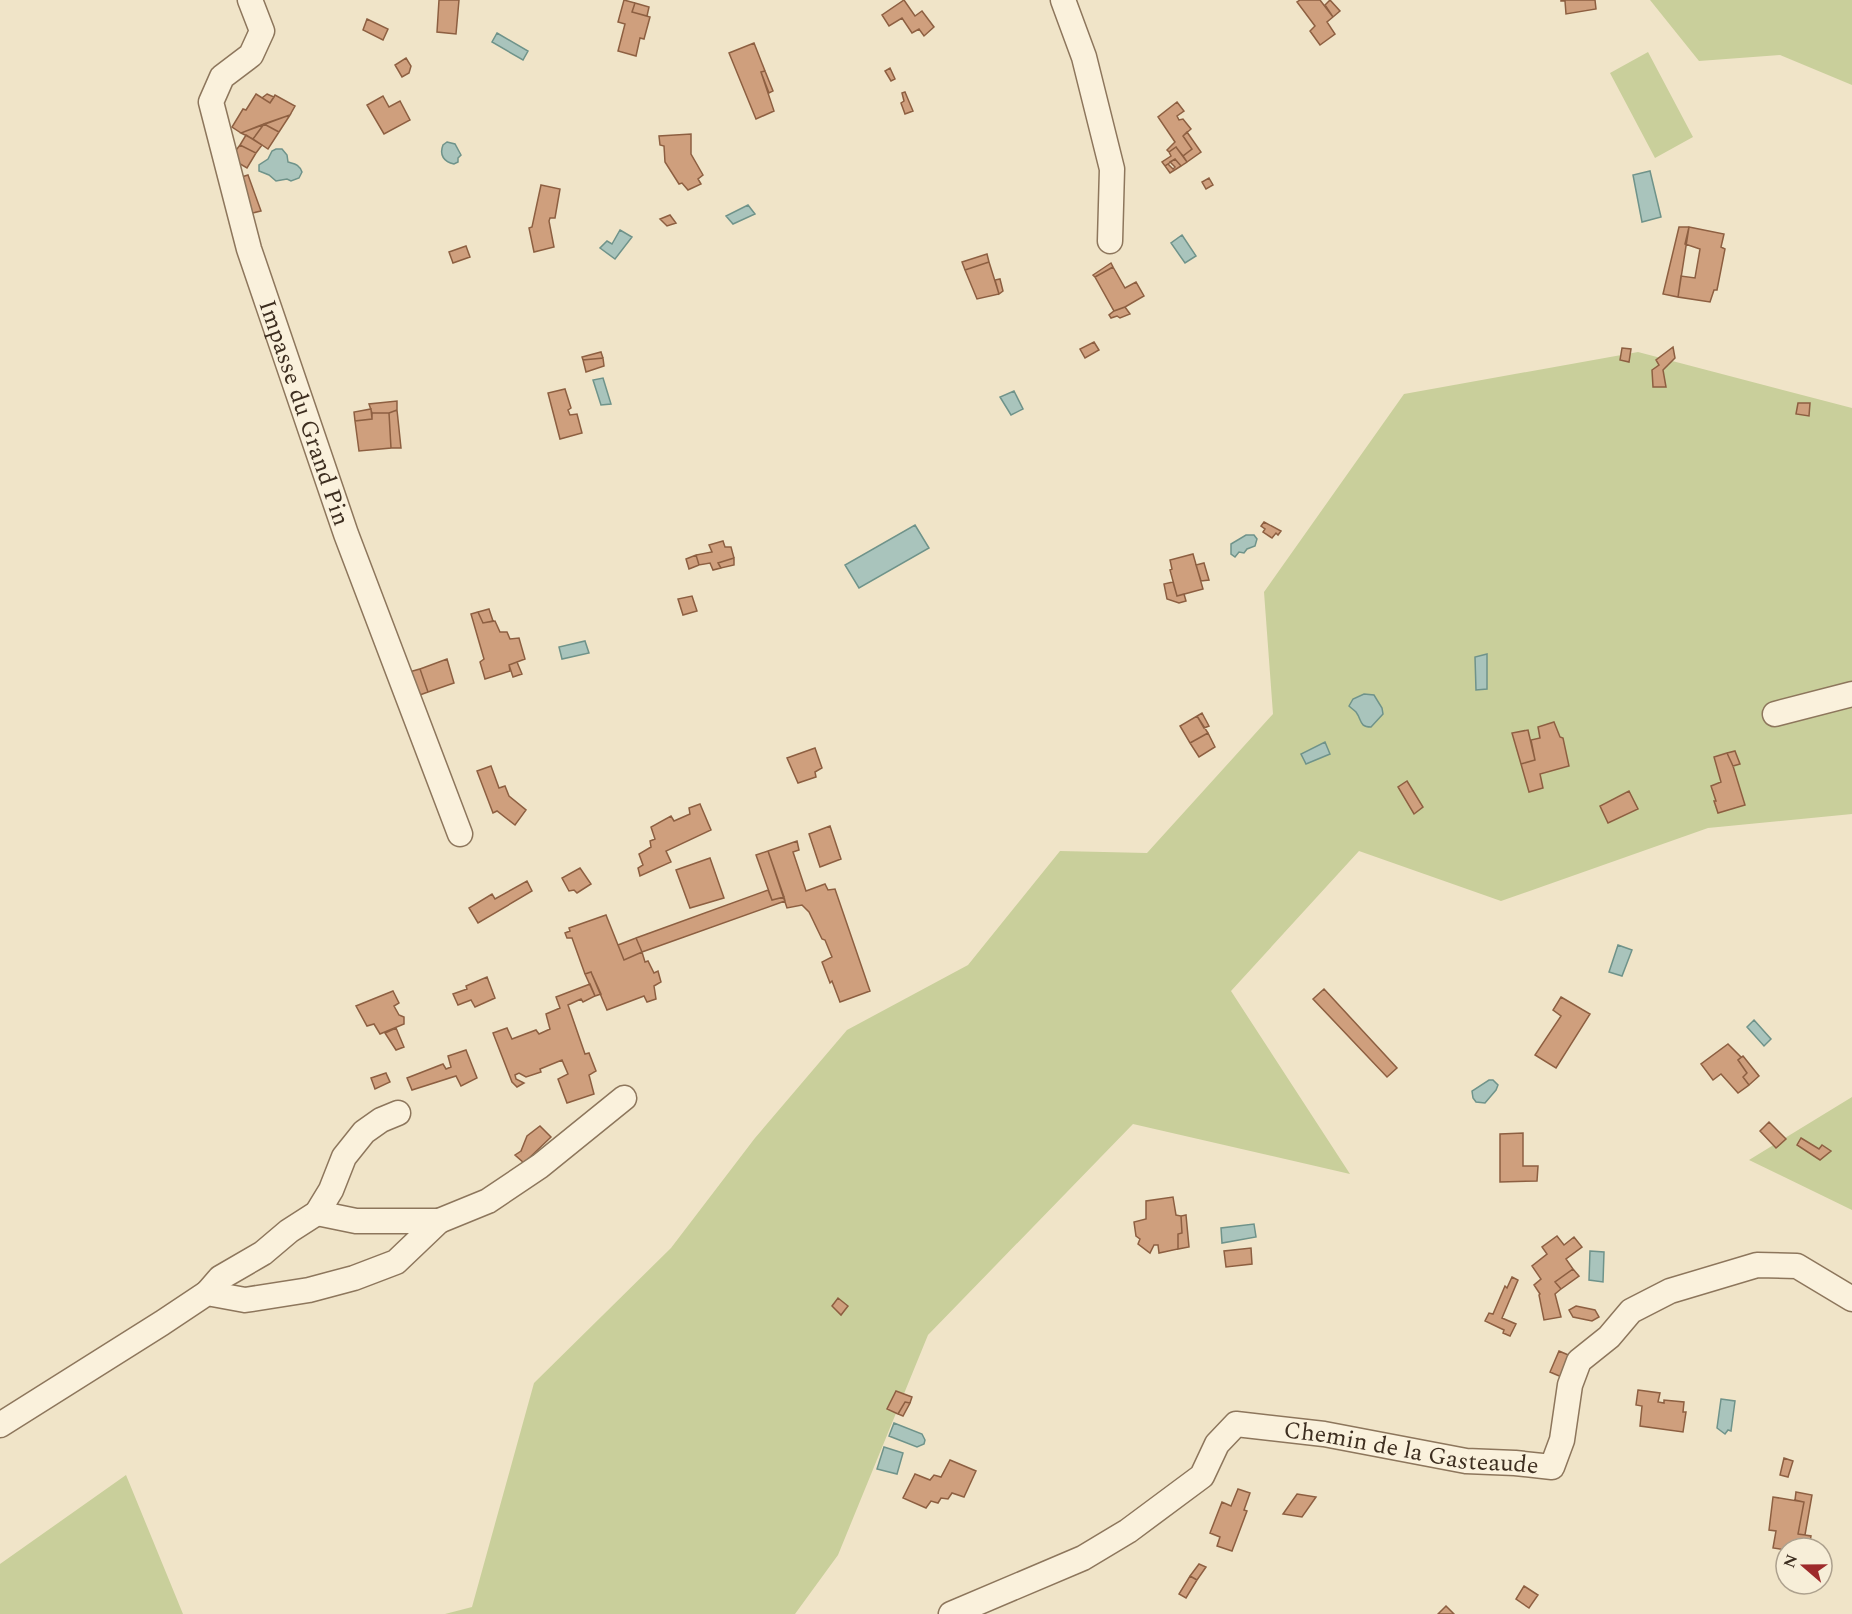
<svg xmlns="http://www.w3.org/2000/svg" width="1852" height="1614" font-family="Spectral,serif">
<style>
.green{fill:#c9cf9b}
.water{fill:#a9c4bc;stroke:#6f938a;stroke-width:1.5}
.building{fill:#cf9f7d;stroke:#8d5f41;stroke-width:1.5}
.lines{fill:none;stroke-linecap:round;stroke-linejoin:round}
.minor-casing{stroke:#8d765c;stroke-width:27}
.minor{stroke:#faf1dc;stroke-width:24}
.labels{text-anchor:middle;stroke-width:5;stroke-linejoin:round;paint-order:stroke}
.street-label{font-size:24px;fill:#3d2e20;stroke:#f7eed8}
</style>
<rect width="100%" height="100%" fill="#f0e4c8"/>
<path class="green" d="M1650,0h202v85l-72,-30 -81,6z
M1648,52l45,85 -38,21 -45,-85z
M1638,352l214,56v406l-144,14 -207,73 -142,-50 -128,140 119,183 -217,-50 -205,211 -90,220 -43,59h-350l27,-7 62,-224 137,-135 84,-110 92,-108 121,-65 92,-114 87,2 126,-139 -9,-122 140,-198z
M1852,1097v113l-103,-50z
M126,1475l57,139h-183v-50z"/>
<path class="water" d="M497,33l31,18 -5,9 -31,-18z
M447,142l8,2 6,11 -3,3v4l-4,2c-10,-2 -15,-9 -11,-19z
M276,149h6l5,6 1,7c7,2 11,2 14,10l-3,6 -8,3 -4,-2 -11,2 -7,-6 -10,-4v-6l9,-6 4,-8z
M1650,171l11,46 -19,5 -9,-47z
M748,205l7,9 -22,10 -7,-8z
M620,230l12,7 -17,22 -15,-11 7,-7 5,3z
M1182,235l14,21 -11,7 -14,-20z
M603,378l8,26 -10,1 -8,-25z
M1014,391l9,18 -12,6 -11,-18z
M915,525l14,23 -70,40 -14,-23z
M1246,535h8l3,4 -2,7 -8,3 -3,4 -5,-1 -4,5 -4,-3v-10z
M585,641l4,12 -27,6 -3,-12z
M1487,654v35l-11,1 -1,-33z
M1364,694l10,1 8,13 1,6 -12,13c-12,0 -9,-7 -15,-15 -2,-2 -5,-4 -7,-6l4,-7z
M1325,742l5,12 -24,10 -5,-10z
M1618,945l14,5 -10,26 -13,-4z
M1754,1020l17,19 -7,7 -17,-19z
M1489,1080h4l5,5 -2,5 -11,13 -9,-1 -3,-4 -1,-7z
M1254,1224l2,13 -34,6 -1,-15z
M1590,1251l14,1 -1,30 -14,-2z
M1721,1399l14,2 -4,30 -3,-1 -3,4 -8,-6z
M894,1423l28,11 3,6 -1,4 -7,3 -28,-11z
M884,1447l19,6 -6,21 -20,-5z"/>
<path class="building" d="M439,0h20l-3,34 -19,-2z
M624,0l11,3 -3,9 18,5 -6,22 -4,-1 -4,18 -18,-5 7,-27 -7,-2z
M904,0l11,16 7,-5 12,16 -10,9 -5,-7 -7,4 -10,-15 -13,8 -7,-11z
M1300,0h20l13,17 -6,5 8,12 -15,11 -10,-14 5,-5 -18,-24z
M1330,0l10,11 -7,6 -8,-12z
M1561,0h34l1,9 -30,5 -1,-13h-4z
M635,3l14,4 -2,9 -15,-4z
M367,19l21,10 -5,11 -20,-10z
M754,43l11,28 -4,1 13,39 -18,8 -27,-66z
M406,58l5,8 -2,7 -7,4 -7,-12z
M890,68l5,11 -4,2 -6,-10z
M765,71l8,20 -4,2 -8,-21z
M905,92l8,19 -8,3 -4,-11 3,-2 -2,-8z
M256,94l14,9 5,-8 20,11 -5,9 -49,18 -9,-6 11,-18 3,1z
M267,94l7,3 -4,6 -8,-5z
M383,96l6,11 11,-6 10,19 -26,14 -17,-29z
M1177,102l7,9 -7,5 2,4 4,-1 8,10 -8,7 9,13 -9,7 -7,-9 -7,5 -2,-2 8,-8 -17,-25z
M290,115l-11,17 -15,-8z
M264,124l-11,15 -12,-6z
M264,124l15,8 -11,17 -15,-10z
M1187,132l14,20 -14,10 -4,-6 9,-7 -9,-13z
M691,134v20l12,21 -5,4 3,5 -13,6 -6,-7 -3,1 -14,-22 -1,-16 -4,-1 -1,-9z
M246,135l16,10 -6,8 -16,-8z
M240,145l16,8 -9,15 -17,-10z
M1176,147l11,15 -6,4 -6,-7 -10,7 -3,-4 9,-6 -2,-4z
M1175,159l6,7 -11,7 -5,-7 3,-2 5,5 2,-2 -5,-5z
M248,175l13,36 -13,3 -13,-35z
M1209,178l4,7 -7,4 -4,-7z
M541,185l19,4 -5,29h-5l-1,3 5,26 -20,5 -5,-24 3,-1z
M670,215l6,8 -9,3 -7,-7z
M1679,227h10l-11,70 -15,-3z
M1689,227l35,7 -3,13 4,2 -8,41h-3l-4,12 -32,-5 3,-21 14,2 5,-29 -15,-5z
M466,246l4,11 -17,6 -4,-11z
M987,254l2,8 -24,8 -3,-8z
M989,262l10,32 -22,5 -12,-29z
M1111,263l2,4 -18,10 -2,-2z
M1113,267l12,21 11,-6 8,14 -19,11 -11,4 -19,-34z
M1000,279l3,12 -4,3 -4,-14z
M1125,307l5,7 -10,4 -3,-2 -6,2 -2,-3 5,-4z
M1094,342l5,8 -14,8 -5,-9z
M1673,347l2,11 -12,12 3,17h-13l-1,-17 7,-5 -3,-5z
M1622,348l9,1 -2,13 -9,-2z
M601,352l2,6 -20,2 -1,-3z
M603,358l1,8 -18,6 -3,-12z
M565,389l6,19 -3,2 2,5 7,-1 5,19 -22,6 -12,-46z
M397,401v9l-8,3h-17l-3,-9z
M1798,403h12l-1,13 -13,-2z
M371,409l1,10 -17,2 -1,-9z
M397,410l4,38h-10l-2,-35z
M372,413h17l2,35 -32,3 -4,-30 17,-2z
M1264,522l17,9 -3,4 -2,-2 -4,5 -9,-6 2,-3 -4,-3z
M723,541l2,6h6l3,11 -16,5 3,5 -8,2 -3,-7 -11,2 -3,-10 16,-3 -3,-7z
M1193,554l10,35 -26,7 -7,-26 2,-1 -2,-9z
M696,555l3,10 -10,4 -3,-10z
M734,558v7l-13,3 -3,-5z
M1204,563l5,17 -8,1 -5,-16z
M1173,582l4,14 7,-2 2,7 -7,2 -12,-4 -3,-15z
M692,596l5,15 -14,4 -5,-16z
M489,609l4,12 -10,2 -5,-11z
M478,612l5,11 12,-2 5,11h7l3,7 9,-1 6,21 -16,6 1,6 -25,8 -5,-17 4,-3 -13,-45z
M447,659l7,24 -26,9 -8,-23z
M517,662l5,12 -9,3 -4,-12z
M420,669l8,23 -11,4 -8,-24z
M1202,713l7,13 -5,2 -7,-12z
M1197,716l11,17 -18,10 -10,-17z
M1554,722l6,15 3,1 6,28 -29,8 3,14 -14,4 -8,-28 14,-4 -4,-20 9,-2 -2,-11z
M1528,730l7,30 -14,4 -9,-31z
M1208,733l7,14 -16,10 -9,-14z
M815,748l7,20 -7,4 1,5 -18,6 -11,-25z
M1735,751l5,13 -7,2 -6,-13z
M1727,753l6,13 12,39 -27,8 -4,-12h2l-5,-15 10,-4 -7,-25z
M491,766l8,22 6,-2 4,10 17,14 -11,15 -18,-14 -4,2 -16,-42z
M1407,781l16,26 -9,7 -16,-27z
M1629,791l9,18 -30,14 -8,-17z
M700,804l11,26 -45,21 5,11 -31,14 -2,-8 5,-3 -4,-11 12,-7 -1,-6 5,-2 -4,-12 20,-11 3,5 16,-7 -1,-6z
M830,826l11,33 -21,8 -11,-33z
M797,841l2,9 -6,2 13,39 19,-7 3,6 7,-1 35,102 -30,11 -8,-21 -2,2 -8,-21 10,-5 -7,-17 -3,-1 -13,-27 -7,-7 -15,3 -19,-57z
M768,851l16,46 -12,3 -16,-45z
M710,858l14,40 -34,10 -14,-38z
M580,868l11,16 -14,9 -3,-3 -5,1 -7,-13z
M527,881l5,10 -54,32 -9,-15 23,-14 3,5z
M768,890l4,10 12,-3 1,4 -143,51 -6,-14z
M606,915l18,45 18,-8 3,10 3,-1 6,12 4,-2 3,11 -7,4 2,13 -9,3 -3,-6 -37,14 -16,-38 -6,2 -13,-36h-5l-2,-5 5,-2 -1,-3z
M636,938l6,14 -18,8 -6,-15z
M591,972l10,22 -6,2 -10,-22z
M487,977l8,21 -20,9 -4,-7 -13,5 -5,-11 14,-5 -1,-3z
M590,984l5,12 -12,6 -2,-3 -13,6 17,49 4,-1 7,18 -7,4 5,19 -27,9 -9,-24 10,-5 -6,-14 -22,9 1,3 -15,5 -7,-4 -4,2 1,4 8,4 -7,4 -5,-5 -19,-49 14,-5 5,11 24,-9 3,4 11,-5 -4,-15 14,-6 -4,-11z
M1324,989l73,79 -10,9 -74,-78z
M393,991l6,12 -5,3 5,9 5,2v7l-24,10 -6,-10 -7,2 -11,-20z
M1561,997l29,17 -34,54 -21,-13 26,-39 -8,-6z
M396,1028l8,19 -8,3 -11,-17z
M1728,1044l13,13 -3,3 9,13 -4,4 6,8 -11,8 -17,-19 -8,6 -12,-16z
M466,1050l11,28 -16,8 -5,-10 -44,14 -5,-12 36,-14 3,5 5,-2 -3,-11z
M1743,1056l16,20 -10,9 -6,-8 4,-4 -9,-13z
M386,1073l4,9 -15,7 -4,-11z
M1769,1122l17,17 -10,9 -16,-17z
M540,1126l11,11 -27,26 -9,-8 6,-4 6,-15z
M1523,1133v33h15l-1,15 -37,1v-48z
M1801,1138l18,11 3,-4 9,6 -11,9 -23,-15z
M1173,1197l3,18 5,1 1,17 -4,1v15l-19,4 -1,-8h-4l-4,8 -12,-9 2,-5 -4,-3 -2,-14 12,-3v-18z
M1186,1215l3,32 -11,2v-15l4,-1 -1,-17z
M1557,1236l7,9 10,-8 8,10 -16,12 7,10 -18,13 6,7 -6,5 6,23 -17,3 -5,-25 1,-1 -6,-9 7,-6 -9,-13 15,-12 -5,-7z
M1251,1248l1,16 -26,3 -2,-16z
M1573,1269l6,7 -18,13 -6,-7z
M1512,1277l6,3 -16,38 14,6 -6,12 -7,-3 1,-3 -19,-9 4,-8 4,1 12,-28 2,2z
M838,1298l10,8 -7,9 -9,-9z
M1576,1306l19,4 4,7 -7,4 -19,-4 -4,-7z
M1559,1351l14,6 -9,21 -14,-6z
M1638,1390l22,3 -2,9 6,1v-3l20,2 -1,10h3l-3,20 -43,-6 2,-20 -6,-1z
M896,1391l16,6 -2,6 -5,-1 -7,12 -11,-5z
M905,1402l5,1 -7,13 -5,-2z
M1784,1458l9,3 -5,16 -8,-2z
M950,1460l26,11 -12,26 -12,-4 -4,6 -7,-1 -3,5 -7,-2 -5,7 -23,-10 12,-24 15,6 4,-5 7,2z
M1238,1489l12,4 -6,17 3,1 -15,40 -15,-5 3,-9 -10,-4 12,-31 9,4z
M1796,1492l16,3 -7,40 -7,-1 6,-32 -9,-2z
M1297,1494l19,3 -14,20 -19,-3z
M1773,1497l31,5 -6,32 13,2 -2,12h-23v2l-13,-2 3,-17 -7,-1z
M1199,1564l7,3 -9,13 -7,-4z
M1190,1576l7,4 -11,18 -7,-4z
M1524,1586l14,9 -9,13 -13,-9z
M1446,1606l8,8h-16z"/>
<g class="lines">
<defs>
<g id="minor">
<path id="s1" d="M250,0l12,31 -11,24 -29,22 -11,25 38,147 97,285 114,300"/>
<path d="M1063,0l21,57 28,112 -2,72"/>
<path d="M1775,714l77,-20"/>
<path d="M439,1221l49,-20 52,-35 84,-68"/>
<path d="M207,1293l13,-15 43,-25 26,-22 28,-18 14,-23 13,-33 20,-25 17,-12 17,-7"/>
<path d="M0,1425l162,-102 45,-30 38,7 64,-10 45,-12 42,-16 43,-41h-83l-39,-8"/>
<path id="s2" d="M951,1614l132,-56 45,-27 74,-55 15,-32 19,-20 88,10 142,27 49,2 37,4 10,-27 8,-55 9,-24 30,-24 22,-26 39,-20 87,-26 40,1 55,33"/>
</g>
</defs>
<use href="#minor" class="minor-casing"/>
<use href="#minor" class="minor"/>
</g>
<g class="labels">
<g class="street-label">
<text dy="8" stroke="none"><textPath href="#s1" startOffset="448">Impasse du Grand Pin</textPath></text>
<text dy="8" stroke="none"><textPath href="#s2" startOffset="528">Chemin de la Gasteaude</textPath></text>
</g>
</g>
<g transform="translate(1804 1566) rotate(290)"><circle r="28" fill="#f7eed8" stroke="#ada18e" stroke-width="1.5"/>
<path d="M0-4.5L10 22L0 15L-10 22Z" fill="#9e2a2b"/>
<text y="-9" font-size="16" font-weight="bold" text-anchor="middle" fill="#3d2e20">N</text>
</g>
</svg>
